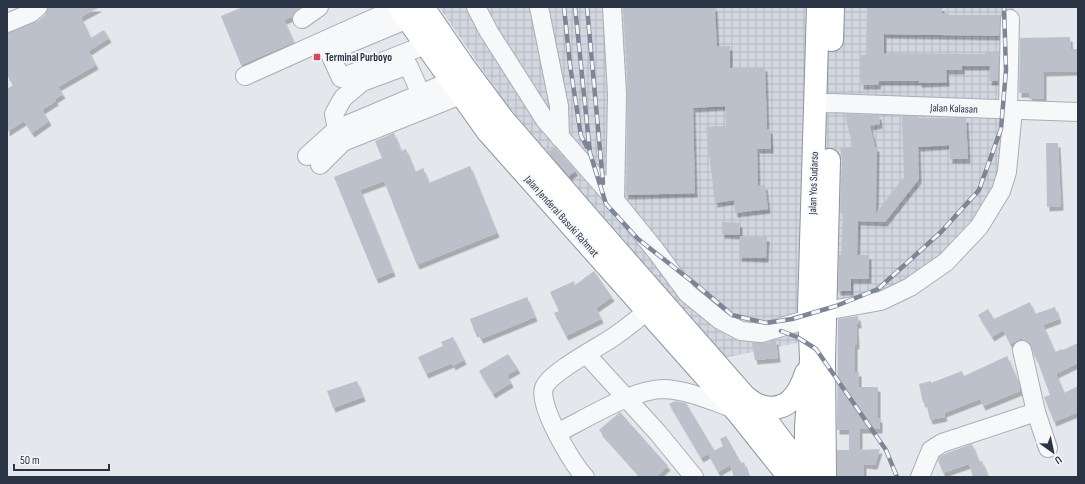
<svg xmlns="http://www.w3.org/2000/svg" width="1085" height="484" font-family="'Sofia Sans Condensed',sans-serif">
<style>
.industrial{fill:url(#industrial-grid)}
.building{fill:#bbc0ca;filter:url(#shadow)}
.lines{fill:none;stroke-linecap:round;stroke-linejoin:round}
.minor-casing{stroke:#a9aeb7;stroke-width:20}
.highway-casing{stroke:#8b94a3;stroke-width:24}
.minor{stroke:#f7f8fa;stroke-width:18}
.highway{stroke:#fff;stroke-width:22}
.rail-casing{stroke:#7d8696;stroke-width:4.5}
.rail{stroke:#f4f6f9;stroke-width:3;stroke-dasharray:9;stroke-linecap:butt}
.poi-dot{fill:#d1495b;stroke:#f4f6f9;stroke-width:1.5}
.labels{text-anchor:middle;stroke-width:4;stroke-linejoin:round;paint-order:stroke}
.poi-label{font-size:11px;font-weight:bold;fill:#2b3445;stroke:#f4f6f9;text-anchor:start}
.street-label{font-size:11px;fill:#2b3445;stroke:#f4f6f9}
</style>
<defs>
<pattern id="industrial-grid" width="8" height="8" patternUnits="userSpaceOnUse"><rect width="8" height="8" fill="#d2d6de"/><path d="M0 4h8M4 0v8" fill="none" stroke="#b4b8c0"/></pattern>
<filter id="shadow"><feDropShadow dx="2.5" dy="4.5" stdDeviation="0" flood-color="#0004"/></filter>
</defs>
<rect width="100%" height="100%" fill="#e4e7ec"/>
<path class="industrial" d="M439,7h575l-3,180 -87,101 -88,26 -39,29 -74,15 -193,-220z"/>
<path class="building" d="M48,7h52l-19,10 10,21 13,-8 5,8 -20,13 7,14 -38,22 5,7 -8,5 1,2 -14,9 7,11 -17,12 -8,-12 -17,11v-43l6,-4 -6,-10v-42l31,-12 7,-6z
M243,7h58l-5,4 -4,6 -8,3 10,22 -53,23 -20,-49z
M623,7h92l2,40 13,-1v22l35,-1 2,62h3l1,20h-14l1,37 7,-1 3,24 -33,4 -1,-13 -19,3 -9,-76 20,-1 -1,-20 -32,2 2,85 -69,2 2,-101z
M867,7h75v6h6v2h53l-2,21 -115,-2v19l101,1v-2h14l-1,29h-9l1,-15h-28v4h-16l1,12 -28,1v-2h-40l-1,4h-17v-30h5z
M1070,37l1,12h7v22l-34,1v27h-15v-6h-10l1,-55z
M848,114l31,1 1,9 -10,2 5,21h2l-1,66 28,-36 -2,-61 16,1v1h48l2,41h-18l-1,-14 -31,2 1,32 -34,43 -27,-1 -1,34h12v24h-18v12h-13l1,-36h2l2,-43h-3l2,-52 -2,-13h13l-8,-32z
M394,133l7,18 5,-2 9,23 8,-4 6,15 41,-17 27,67 -80,32 -33,-84 -24,9 33,82 -17,7 -42,-102 48,-19 -7,-17z
M1046,143h12l3,63 -14,1z
M555,147l21,24 -7,5 -21,-24z
M722,222l18,1v12l-18,-1z
M740,236l27,1 -1,21 -27,-1z
M594,271l18,26 -16,11 5,11 -35,17 -12,-23 5,-2 -9,-19 24,-11 1,4z
M527,297l8,20 -54,22 -4,-7 -2,1 -5,-14z
M1030,302l5,12 20,-7 4,12 -16,6 12,27 7,-3 1,1 15,-7v20l-22,11 8,19 14,-7v26l-24,10 -10,-25 6,-2 -14,-38 -1,1 -5,-15 -8,-3v-2l-12,6 -7,-14 -11,7 -14,-22 10,-6 6,10z
M858,316l1,8h-3l1,21h-2v27h4v15h19v31h2v11h-20v21l20,-1 -5,16 -11,-1v13h-27v-27h12v-20h-12l1,-111z
M453,337l11,23 -11,6 -1,-3 -26,11 -8,-17 25,-11 -2,-4z
M776,340l2,18 -23,2 -3,-17h12z
M508,354l10,15 -11,6 4,8 -18,11 -14,-23z
M1007,356l12,27 1,8 -37,15 -3,-7 -36,14 1,4 -15,3 -4,-18 -3,1 -4,-19 12,-3v2l31,-12 2,5z
M357,381l6,16 -30,11 -6,-17z
M675,401l11,2 28,47 -6,4 15,-8 -3,-7 6,-3 15,27 3,-1 5,15h-15l-4,-12 -12,7 -10,-18 -7,4 -32,-54z
M620,412l48,54 -12,11h-15l-42,-47z
M972,444l7,18 3,-1 6,16h-15l-4,-13 -26,9 -5,-13 1,-3 8,-4z"/>
<g class="lines">
<defs>
<path id="minor" d="M476,7l13,25 56,88 60,68 51,63 31,42 33,27 21,11 20,2 48,-14 16,-8 56,-10 29,-14 36,-25 33,-35 22,-36 6,-19 6,-62
M539,7l20,99 1,32
M612,7l5,87 -2,107
M302,19l17,-12
M408,19l-79,33 12,26 84,-33
M7,23l24,-10 7,-6
M245,76l154,-69
M451,81l-114,48 6,13 118,-47
M815,104l15,-1 248,9
M1008,110l2,-91
M307,156l30,-27 -3,-15 9,-16 19,-16 46,-17 13,29
M320,165l23,-23
M1022,350l14,62 12,36
M586,354l72,79 36,44
M557,433c29,-14 75,-44 107,-44 24,1 48,12 71,20
M585,477c-13,-14 -47,-71 -41,-89 5,-15 53,-40 68,-50 16,-11 31,-23 45,-36
M920,477l11,-27 11,-7 94,-31"/>
<path id="highway" d="M399,7l89,125 250,281 51,64
M423,7l39,57 41,55 89,103 177,202 28,37 9,16
M832,40l1,-33
M747,398c4,3 9,7 14,8 26,8 38,-12 45,-33
M806,477v-50l5,-68 -2,-49 9,-303
M825,477l-1,-116 5,-201"/>
</defs>
<use href="#minor" class="minor-casing"/>
<use href="#highway" class="highway-casing"/>
<use href="#minor" class="minor"/>
<use href="#highway" class="highway"/>
<defs>
<path id="rail" d="M564,7l6,58 11,71 6,11
M575,7l15,146 16,51 32,35 61,48 33,28 34,8 26,-4 44,-13 42,-17 63,-57 38,-42 22,-61 5,-59 -2,-63
M587,7l16,176
M781,331l16,6 19,12 70,101 11,27"/>
</defs>
<use href="#rail" class="rail-casing"/>
<use href="#rail" class="rail"/>
</g>
<rect class="poi-dot" x="313" y="53" width="8" height="8" rx="2"/>
<g class="labels">
<g class="poi-label">
<text x="325" y="61">Terminal Purboyo</text>
</g>
<g class="street-label">
<text transform="translate(954 108) rotate(2)" y="4">Jalan Kalasan</text>
<text transform="translate(813 183) rotate(-88)" y="4">Jalan Yos Sudarso</text>
<text transform="translate(562 216) rotate(48)" y="4">Jalan Jenderal Basuki Rahmat</text>
</g>
</g>
<rect width="1085" height="484" fill="none" stroke="#2b3445" stroke-width="16"/>
<g transform="translate(1053 452) rotate(147)" stroke="#f4f6f9" stroke-width="3" paint-order="stroke">
<path d="M0-3L7 15L0 10L-7 15Z" fill="#2b3445"/>
<text y="-6" font-size="11" font-weight="bold" text-anchor="middle" fill="#2b3445">U</text>
</g>
<path d="M14 464v6h95v-6" fill="none" stroke="#2b3445" stroke-width="2"/>
<text x="20" y="464" font-size="12" fill="#2b3445" stroke="#f4f6f9" stroke-width="3" paint-order="stroke">50 m</text>
</svg>
